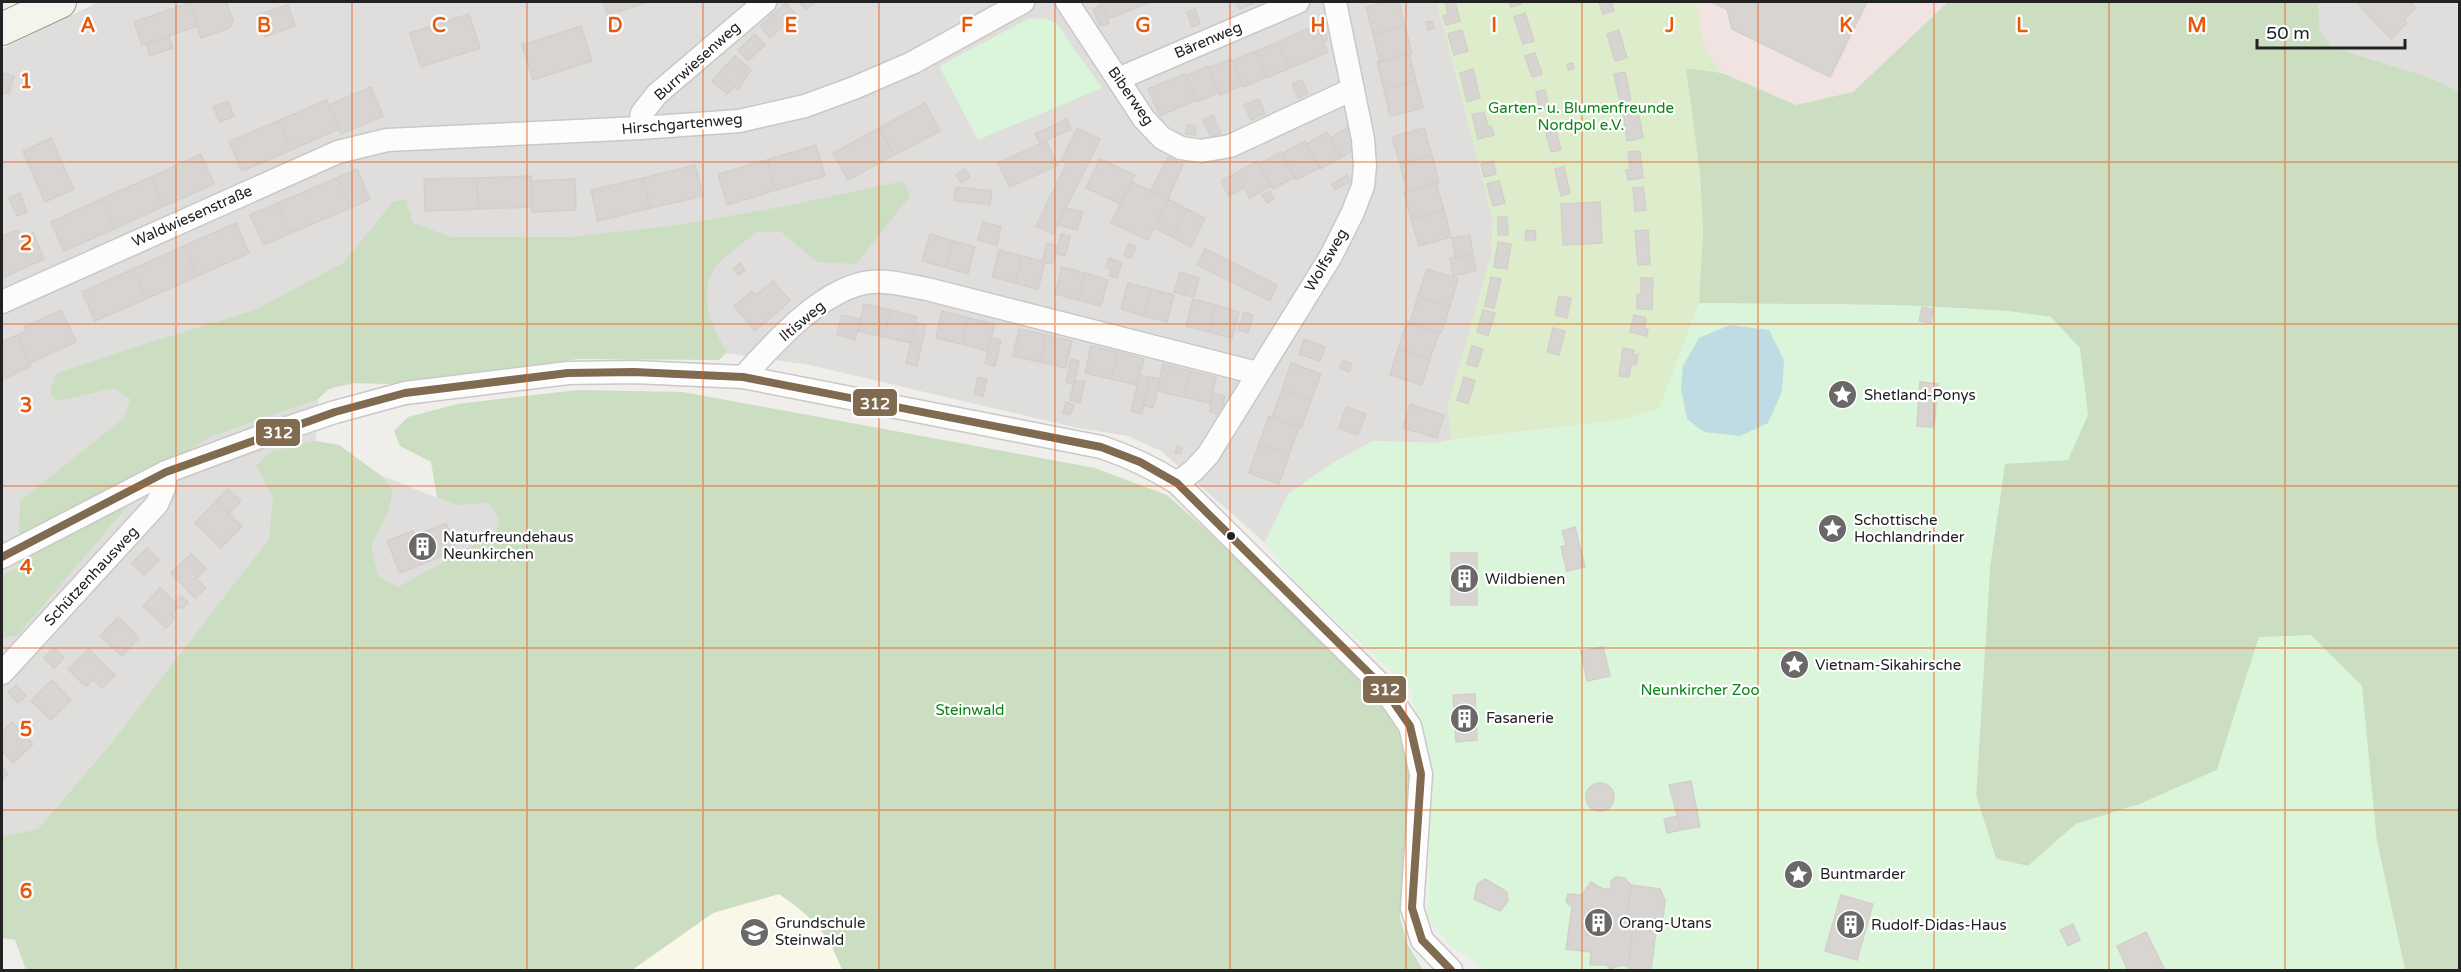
<svg xmlns="http://www.w3.org/2000/svg" width="2461" height="972" font-family="'Varela Round',sans-serif">
<style>
.residential{fill:#dfdedc}
.commercial{fill:#f1e3e1}
.education{fill:#f8f7e8}
.grass{fill:#ddeccb}
.forest{fill:#cbdec1}
.park{fill:#daf5da}
.water{fill:#bfdbe3}
.building{fill:#d7d4d2;stroke:#d3d0cc;stroke-width:1.5}
.lines{fill:none;stroke-linecap:round;stroke-linejoin:round}
.street-casing{stroke:#c9c8c7;stroke-width:25}
.secondary-casing{stroke:#999a82;stroke-width:34}
.street{stroke:#fdfcfc;stroke-width:22}
.secondary{stroke:#f4f4ed;stroke-width:32}
.bus-1-casing{stroke:#fff;stroke-width:12}
.bus-1{stroke:#806a50;stroke-width:8}
.grid{fill:none;stroke:#e8590c;stroke-width:1.5;stroke-opacity:0.55}
.bus-dot{fill:#222;stroke:#fff;stroke-width:2}
.labels{text-anchor:middle;stroke-width:4.5;stroke-linejoin:round;paint-order:stroke}
.street-label{font-size:15px;fill:#222;stroke:#fff}
.park-label{font-size:15px;fill:#0c8416;stroke:#fff}
.poi-label{font-size:15px;fill:#222;stroke:#fff;text-anchor:start}
.grid-label{font-size:20px;text-anchor:middle;font-weight:bold;fill:#e8590c;stroke:#fff;stroke-width:4.5;stroke-linejoin:round;paint-order:stroke}
.line-badge{stroke:#fff;stroke-width:2}
.badge-label{font-size:16px;text-anchor:middle;font-weight:bold;fill:#fff}
</style>
<rect width="100%" height="100%" fill="#f0eeeb"/>
<path class="residential" d="M99,2h1338l56,218 -2,36 -43,150 3,34 -17,3 -61,-2 -40,22 -45,31 -23,49 -104,-92 -33,-15 -50,-8 -268,-63 -121,-17 -270,21 -90,20 -11,10 -2,42 23,4 41,30 57,23 32,-6 110,38 -466,211 -75,88 -36,57v-837z
M2318,2h141v89l-31,-14 -96,-30 -12,-16z"/>
<path class="commercial" d="M1696,2h252l-95,90 -57,13 -74,-32 -18,-28z"/>
<path class="education" d="M779,894l30,21 25,33 8,22h-210l81,-57z"/>
<path class="grass" d="M1437,2h259l8,43 18,28 -35,-5 13,105 3,60 -4,70 -40,106 -39,11 -169,20 -3,-34 43,-150 2,-36z"/>
<path class="forest" d="M1948,2h370l2,29 12,16 96,30 31,14v879h-54l-28,-128 -118,-205 -42,133 -77,34 -64,20 -48,42 -32,-7 -20,-64 14,-228 15,-104 63,-3 -17,-143c-117,-16 -235,-12 -352,-14l4,-70 -3,-60 -14,-105 36,5 74,32 57,-13z
M904,181l6,15 -54,68 -39,-2 -36,-30h-25c-10,9 -35,26 -42,37 -16,29 -3,57 13,83l-8,8 -140,-1 -191,25 -39,-1 -20,6 -11,10 -108,38 -50,31 -143,168 -15,2v-62l16,-9 2,-66 104,-83 6,-19 -16,-11 -57,13 -7,-8 5,-19 93,-31 107,-33 88,-47 50,-61 13,-3 7,24 38,14h118l102,-11 110,-19z
M578,390l105,2 412,76 72,27 45,40 154,150 31,42 13,48 -10,143 8,27 15,25h-581c-14,-38 -30,-53 -63,-76l-66,19 -81,57h-606l-11,-30 -13,-2v-101l36,-8 75,-88 156,-202 4,-42 -17,-31 14,-14 45,-11 24,4 41,30 13,16 -5,21 -17,34 7,30 20,11 98,-54 3,-14 -10,-16 -31,2 -21,-7 -6,-36 -31,-16 -6,-15 14,-14 49,-13z"/>
<path class="park" d="M1044,18l12,5 46,65 -124,52 -39,-74 89,-47z
M1699,303l215,3 95,5 42,6 29,31 8,67 -20,45 -63,4 -15,103 -14,228 20,64 32,7 48,-42 64,-20 77,-34 42,-133 52,-2 51,51 15,156 28,128h-918l-37,-24 -22,-27 2,-147 -20,-84 -114,-104 -31,-41 23,-49 45,-31 40,-22 61,2 186,-23 39,-11z"/>
<path class="water" d="M1730,325l39,5 15,30 -2,31 -14,32 -28,13 -36,-4 -17,-13 -6,-31 2,-22 16,-28z"/>
<path class="building" d="M193,2h33l7,18 -3,8 -29,10 -12,-35z
M603,2h46l-42,13z
M799,2h17l-10,8z
M1100,2h30l3,7 -26,10z
M1130,2h21l-18,7z
M1236,2h21l-18,7z
M1387,2h12l6,24 -32,8 -7,-27z
M1445,2h10l5,19 -14,4 -3,-9 5,-2z
M1509,2h11l1,2 -10,3z
M1599,2h12l3,9 -11,3z
M1712,2h155l-37,75 -98,-48 -5,-20z
M2356,2h54l6,6 -12,11 3,4 -16,16z
M189,3l8,23 -55,19 -8,-23z
M786,3l10,12 -26,23 -10,-12z
M288,5l7,21 -30,11 -8,-22z
M1101,5l8,18 -9,3 -7,-17z
M1195,9l5,15 -8,3 -5,-15z
M1525,13l9,28 -11,3 -9,-27z
M469,14l11,34 -59,19 -11,-34z
M1325,21l2,19 -4,2 -7,-17z
M1432,21l2,8 -6,1 -2,-8z
M1316,25l12,27 -38,16 -12,-26z
M581,26l11,35 -59,19 -11,-35z
M1405,26l7,28 -32,8 -7,-28z
M1462,30l6,21 -14,4 -6,-21z
M1619,30l8,28 -12,3 -8,-27z
M755,34l10,11 -17,16 -10,-11z
M169,36l4,12 -23,8 -4,-12z
M1278,42l12,26 -23,10 -12,-26z
M1255,51l11,26 -22,10 -12,-26z
M1535,53l7,21 -10,3 -7,-21z
M1409,54l7,27 -32,8 -7,-27z
M735,56l16,14 -13,20 -19,-17z
M1231,59l12,26 -23,10 -11,-27z
M1573,63l1,6 -6,1 -1,-6z
M1208,66l11,26 -22,10 -11,-26z
M1473,69l7,29 -13,4 -7,-29z
M1625,72l6,28 -11,2 -6,-28z
M3,73l11,3 -5,18 -7,-2z
M719,73l15,14 -7,7 -15,-13z
M1185,74l11,26 -36,16 -12,-27z
M1302,80l6,14 -10,4 -6,-14z
M1416,81l7,27 -33,8 -6,-27z
M371,87l12,29 -42,18 -12,-29z
M1545,90l4,18 -9,2 -4,-18z
M1259,99l6,14 -14,7 -7,-15z
M327,100l12,29 -48,21 -13,-29z
M228,101l6,15 -14,6 -7,-15z
M925,103l15,28 -46,24 -15,-27z
M1638,110l5,28 -16,3 -4,-29z
M1484,112l4,14h3l3,9 -16,4 -6,-25z
M1213,115l8,18 -10,4 -8,-17z
M1067,119l4,10 -31,14 -5,-9z
M278,121l13,29 -49,21 -13,-29z
M1187,125l9,1 -1,9 -9,-1z
M1350,126l3,24 -12,8 -10,-20z
M879,128l15,27 -46,25 -15,-27z
M1077,128l23,11 -47,95 -17,-8 31,-63 -6,-2z
M1424,128l8,27 -32,9 -8,-27z
M1556,130l5,20 -10,2 -5,-19z
M1327,132l14,26 -21,11 -14,-25z
M51,138l23,51 -29,13 -22,-51z
M1046,141l12,24 -48,22 -12,-24z
M1305,141l15,26 -24,13 -14,-26z
M816,145l9,31 -49,14 -9,-30z
M1640,151l3,27 -15,2 -2,-10h4l-2,-18z
M1281,152l14,25 -22,12 -14,-25z
M201,154l13,30 -50,22 -13,-29z
M1432,155l7,28 -32,8 -7,-27z
M1168,157l15,7 -15,35 -17,-8z
M1100,159l35,16 -15,29 -34,-16z
M767,160l9,30 -49,15 -9,-31z
M1257,161l14,25 -21,12 -14,-25z
M1493,161l3,13 -12,3 -3,-13z
M695,165l8,31 -53,12 -7,-30z
M1564,167l6,26 -9,3 -6,-27z
M357,169l13,30 -20,9 -13,-30z
M965,169l5,8 -9,6 -5,-8z
M1236,173l8,15 -15,8 -8,-15z
M1347,175l4,6 -16,9 -3,-6z
M531,176l1,31 -54,2 -1,-31z
M151,177l13,29 -50,23 -13,-30z
M337,178l13,30 -59,25 -13,-30z
M477,178l1,31 -53,2 -1,-32z
M643,178l7,30 -52,13 -7,-31z
M575,179l1,31 -44,2 -1,-31z
M1499,181l6,22 -12,3 -6,-22z
M1132,182l36,17 -20,41 -37,-17z
M1436,183l8,27 -33,9 -7,-27z
M956,187l36,4 -2,14 -36,-5z
M1643,187l3,23 -11,1 -2,-23z
M1270,191l4,8 -7,4 -5,-8z
M20,193l7,19 -10,4 -8,-18z
M101,199l13,30 -50,22 -13,-29z
M1168,199l19,10 -15,28 -18,-9z
M1600,202l2,41 -39,2 -2,-41z
M278,203l13,30 -27,12 -14,-30z
M1065,208l18,4 -6,18 -20,-5z
M1187,209l18,9 -14,29 -19,-10z
M1444,210l7,27 -32,9 -8,-27z
M1498,217h9l1,18h-10z
M983,222l18,5 -4,18 -19,-5z
M236,223l13,30 -51,23 -14,-30z
M18,230l3,8 12,-5 11,26 -42,19v-42z
M1526,230l10,1 -1,9h-10z
M1648,230l2,34 -12,1 -3,-34z
M930,234l23,7 -8,26 -23,-6z
M1061,234l9,2 -5,20 -9,-3z
M1470,235l3,19 -18,3 -3,-19z
M953,241l22,6 -7,27 -23,-7z
M1498,242l13,2 -4,25 -13,-2z
M1047,243l11,3 -5,18 -11,-2z
M1129,244l7,3 -5,11 -7,-3z
M184,246l14,30 -52,23 -13,-30z
M1205,249l72,36 -7,16 -73,-36z
M999,250l23,6 -7,27 -23,-6z
M1473,254l3,17 -23,5 -3,-18z
M1022,256l23,6 -7,27 -23,-6z
M1109,258l13,5 -5,15 -8,-2 2,-7 -5,-2z
M740,263l5,7 -6,5 -6,-6z
M1062,267l23,6 -7,27 -23,-6z
M133,269l13,30 -51,22 -13,-29z
M1427,269l31,10 -8,27 -32,-10z
M1180,272l9,3 -5,20 -10,-3z
M1085,273l23,7 -7,26 -23,-6z
M1189,275l10,3 -5,19 -10,-2z
M1491,277l10,2 -7,29 -9,-2z
M1641,278h12l-1,31h-15v-15h4z
M773,281l17,20 -35,30 -21,-25 18,-15 4,4z
M1128,283l23,6 -7,27 -23,-7z
M1151,289l23,6 -7,27 -23,-6z
M1418,296l32,10 -9,27 -31,-10z
M1559,296l12,2 -4,20 -12,-3z
M1193,299l23,6 -7,27 -23,-6z
M864,304l27,6 -7,27 -26,-6z
M1216,305l23,7 -7,26 -23,-6z
M1922,307l11,2 -2,14 -12,-2z
M61,310l15,32 -46,21 -13,-28 10,-4 -3,-4z
M891,310l26,7 -6,26 -27,-6z
M1483,310l12,3 -7,23 -11,-4z
M942,311l27,7 -7,26 -26,-6z
M1244,312l9,3 -5,18 -10,-3z
M842,315l18,4 -5,21 -18,-5z
M1634,315l12,3 -2,11h4l-1,7 -17,-4z
M969,318l26,6 -7,27 -26,-7z
M1407,322l32,10 -9,27 -32,-10z
M916,323l10,2 -9,41 -11,-3z
M1553,328l12,3 -6,24 -12,-3z
M1019,329l27,6 -6,27 -27,-6z
M17,335l14,31 -29,14v-38z
M1046,335l26,6 -6,27 -26,-6z
M991,338l10,2 -6,26 -10,-2z
M1304,339l21,8 -5,14 -21,-7z
M1091,346l27,6 -7,27 -26,-6z
M1472,346l11,3 -6,18 -10,-3z
M1623,348l11,2 -1,5h5l-2,10 -5,-1 -2,13 -10,-1z
M1398,349l32,10 -8,26 -32,-10z
M1118,352l26,7 -7,26 -26,-6z
M1071,359l8,2 -5,23 -8,-2z
M1343,360l9,4 -3,8 -9,-4z
M1291,363l30,11 -10,27 -29,-11z
M1163,364l27,7 -6,26 -27,-6z
M1190,371l26,6 -6,26 -26,-6z
M1140,375l10,2 -8,37 -11,-3z
M978,377l9,2 -4,17 -9,-2z
M1150,377l10,2 -7,29 -10,-3z
M1464,377l11,4 -7,23 -11,-4z
M1074,380l11,2 -5,21 -10,-3z
M1920,382l18,2 -4,43 -17,-1z
M1282,390l29,11 -10,27 -29,-11z
M1212,393l13,3 -4,19 -11,-3z
M1066,402l8,3 -4,10 -7,-2z
M1410,404l34,11 -7,23 -34,-10z
M1346,407l20,7 -8,21 -19,-7z
M1269,416l30,11 -10,28 -30,-11z
M1259,444l30,11 -10,29 -30,-11z
M1177,446l5,1 -1,6h-6z
M228,489l13,12 -12,12 -13,-12z
M216,501l26,25 -21,22 -26,-25z
M446,523l11,27 -57,23 -13,-32 26,-10 2,5z
M1575,527l10,40 -18,4 -6,-24 5,-2 -4,-14z
M147,548l12,12 -15,15 -12,-12z
M1451,553h26v52h-26z
M191,554l15,15 -10,10 10,9 -11,10 -24,-25z
M160,588l15,14 6,-6 7,6 -6,7 -2,-3 -8,8 3,4 -9,10 -23,-22z
M118,617l21,21 -17,18 -22,-20z
M1603,647l7,29 -23,5 -6,-30z
M54,648l10,10 -10,10 -10,-10z
M89,649l26,26 -13,13 -9,-9 -7,8 -18,-18z
M52,680l19,20 -20,20 -20,-19z
M16,685l10,11 -8,7 -10,-11z
M1475,694l2,46 -21,2 -3,-47z
M12,722l21,22 -20,19 -11,-12v-19z
M2,767l6,7 -6,6z
M1691,781l9,46 -19,3 -12,-45z
M1586 797a14 14 0 1 1 28 0a14 14 0 1 1-28 0Z
M1678,816l3,14 -14,3 -3,-14z
M1616,877l8,1 7,7 -5,42 7,1 -5,38 -7,-1 -11,4 -3,-4h-17l1,-13 -25,-3 6,-42 -6,-5 2,-8 14,1 9,-13 12,7h8v-8z
M1485,879l22,13 1,9 -8,10 -26,-12 3,-14z
M1631,885l29,4 5,11 -2,18 -12,4v8l-25,-3z
M1841,895l32,9 -16,56 -32,-9z
M2073,924l7,16 -12,6 -8,-16z
M1633,928l23,3 -5,39h-23z
M2146,932l19,38h-37l-11,-24z"/>
<g class="lines">
<defs>
<path id="street" d="M1067,2l77,117 18,19 19,10 20,3 29,-5 123,-57
M1118,79l180,-77
M640,128l2,-15 15,-19 108,-92
M2,302l336,-150 49,-12 253,-12 99,-7 66,-15 49,-18 58,-25 111,-61
M743,377c31,-34 80,-90 128,-95 18,-2 38,4 56,7l330,84
M1177,483l16,-12 15,-16 123,-199 22,-44 10,-26 2,-20 -2,-27 -28,-137
M2,557l164,-85 91,-34 78,-26 70,-19 163,-20 66,-1 109,5 358,70c27,9 51,20 76,36l206,204 27,39 11,48 -9,134 10,32 29,30
M2,673l155,-169 7,-16 2,-16"/>
<path id="secondary" d="M2,29l58,-27"/>
</defs>
<use href="#street" class="street-casing"/>
<use href="#secondary" class="secondary-casing"/>
<use href="#street" class="street"/>
<use href="#secondary" class="secondary"/>
<defs>
<path id="bus-1" d="M2,557l164,-85 169,-60 70,-19 163,-20 66,-1 109,5 358,70 39,15 37,21 206,204 27,39 11,48 -9,134 10,32 29,30"/>
</defs>
<use href="#bus-1" class="bus-1-casing"/>
<use href="#bus-1" class="bus-1"/>
</g>
<path class="grid" d="M176,2v968M352,2v968M527,2v968M703,2v968M879,2v968M1055,2v968M1230,2v968M1406,2v968M1582,2v968M1758,2v968M1934,2v968M2109,2v968M2285,2v968M2,162h2458M2,324h2458M2,486h2458M2,648h2458M2,810h2458"/>
<defs>
<symbol id="sight-disc" viewBox="-11 -11 22 22"><circle r="9.5" fill="#6a6968" stroke="#fff"/><path d="M0-6L1.8-2.2L6-1.7L2.9 1.2L3.7 5.4L0 3.3L-3.7 5.4L-2.9 1.2L-6-1.7L-1.8-2.2Z" fill="#fff"/></symbol>
<symbol id="building-disc" viewBox="-11 -11 22 22"><circle r="9.5" fill="#6a6968" stroke="#fff"/><path d="M-4-6H4V6H1V3H-1V6H-4ZM-2.5-4.3h1.7v1.8h-1.7ZM.8-4.3h1.7v1.8H.8ZM-2.5-1h1.7V.8h-1.7ZM.8-1h1.7V.8H.8Z" fill="#fff"/></symbol>
<symbol id="school-disc" viewBox="-11 -11 22 22"><circle r="9.5" fill="#6a6968" stroke="#fff"/><path d="M0-5L7-2L0 1L-7-2ZM-4 1L0 2.5L4 1V4Q0 6-4 4Z" fill="#fff"/></symbol>
</defs>
<g fill-rule="evenodd">
<use href="#sight-disc" x="1826" y="378" width="33" height="33"/>
<use href="#sight-disc" x="1816" y="512" width="33" height="33"/>
<use href="#building-disc" x="406" y="530" width="33" height="33"/>
<use href="#building-disc" x="1448" y="562" width="33" height="33"/>
<use href="#sight-disc" x="1778" y="648" width="33" height="33"/>
<use href="#building-disc" x="1448" y="702" width="33" height="33"/>
<use href="#sight-disc" x="1782" y="858" width="33" height="33"/>
<use href="#building-disc" x="1582" y="906" width="33" height="33"/>
<use href="#building-disc" x="1834" y="908" width="33" height="33"/>
<use href="#school-disc" x="738" y="916" width="33" height="33"/>
</g>
<circle class="bus-dot" cx="1231" cy="536" r="5"/>
<g class="labels">
<g class="street-label">
<text transform="translate(1208 40) rotate(-23)" y="5">Bärenweg</text>
<text transform="translate(697 61) rotate(-42)" y="5">Burrwiesenweg</text>
<text transform="translate(1131 96) rotate(55)" y="5">Biberweg</text>
<text transform="translate(682 124) rotate(-5)" y="5">Hirschgartenweg</text>
<text transform="translate(192 216) rotate(-24)" y="5">Waldwiesenstraße</text>
<text transform="translate(1326 260) rotate(-60)" y="5">Wolfsweg</text>
<text transform="translate(802 321) rotate(-40)" y="5">Iltisweg</text>
<text transform="translate(91 576) rotate(-47)" y="5">Schützenhausweg</text>
</g>
<g class="park-label">
<text x="1581" y="113">Garten- u. Blumenfreunde<tspan x="1581" dy="17">Nordpol e.V.</tspan></text>
<text x="1700" y="695">Neunkircher Zoo</text>
<text x="970" y="715">Steinwald</text>
</g>
<g class="poi-label">
<text x="1864" y="400">Shetland-Ponys</text>
<text x="1854" y="525">Schottische<tspan x="1854" dy="17">Hochlandrinder</tspan></text>
<text x="443" y="542">Naturfreundehaus<tspan x="443" dy="17">Neunkirchen</tspan></text>
<text x="1485" y="584">Wildbienen</text>
<text x="1815" y="670">Vietnam-Sikahirsche</text>
<text x="1486" y="723">Fasanerie</text>
<text x="1820" y="879">Buntmarder</text>
<text x="775" y="928">Grundschule<tspan x="775" dy="17">Steinwald</tspan></text>
<text x="1619" y="928">Orang-Utans</text>
<text x="1871" y="930">Rudolf-Didas-Haus</text>
</g>
</g>
<g class="grid-label">
<text x="88" y="32">A</text>
<text x="264" y="32">B</text>
<text x="439" y="32">C</text>
<text x="615" y="32">D</text>
<text x="791" y="32">E</text>
<text x="967" y="32">F</text>
<text x="1143" y="32">G</text>
<text x="1318" y="32">H</text>
<text x="1494" y="32">I</text>
<text x="1670" y="32">J</text>
<text x="1846" y="32">K</text>
<text x="2022" y="32">L</text>
<text x="2197" y="32">M</text>
<text x="26" y="88">1</text>
<text x="26" y="250">2</text>
<text x="26" y="412">3</text>
<text x="26" y="574">4</text>
<text x="26" y="736">5</text>
<text x="26" y="898">6</text>
</g>
<g class="line-badge">
<rect x="852" y="388" width="46" height="29" rx="6" fill="#806a50"/>
<rect x="255" y="418" width="46" height="29" rx="6" fill="#806a50"/>
<rect x="1362" y="675" width="45" height="29" rx="6" fill="#806a50"/>
</g>
<g class="badge-label">
<text x="875" y="409">312</text>
<text x="278" y="438">312</text>
<text x="1385" y="695">312</text>
</g>
<rect width="2461" height="972" fill="none" stroke="#222222" stroke-width="6"/>
<path d="M2257 39v9h148v-9" fill="none" stroke="#222222" stroke-width="3"/>
<text x="2266" y="39" font-size="18" fill="#222222" stroke="#ffffff" stroke-width="4.5" paint-order="stroke">50 m</text>
</svg>
